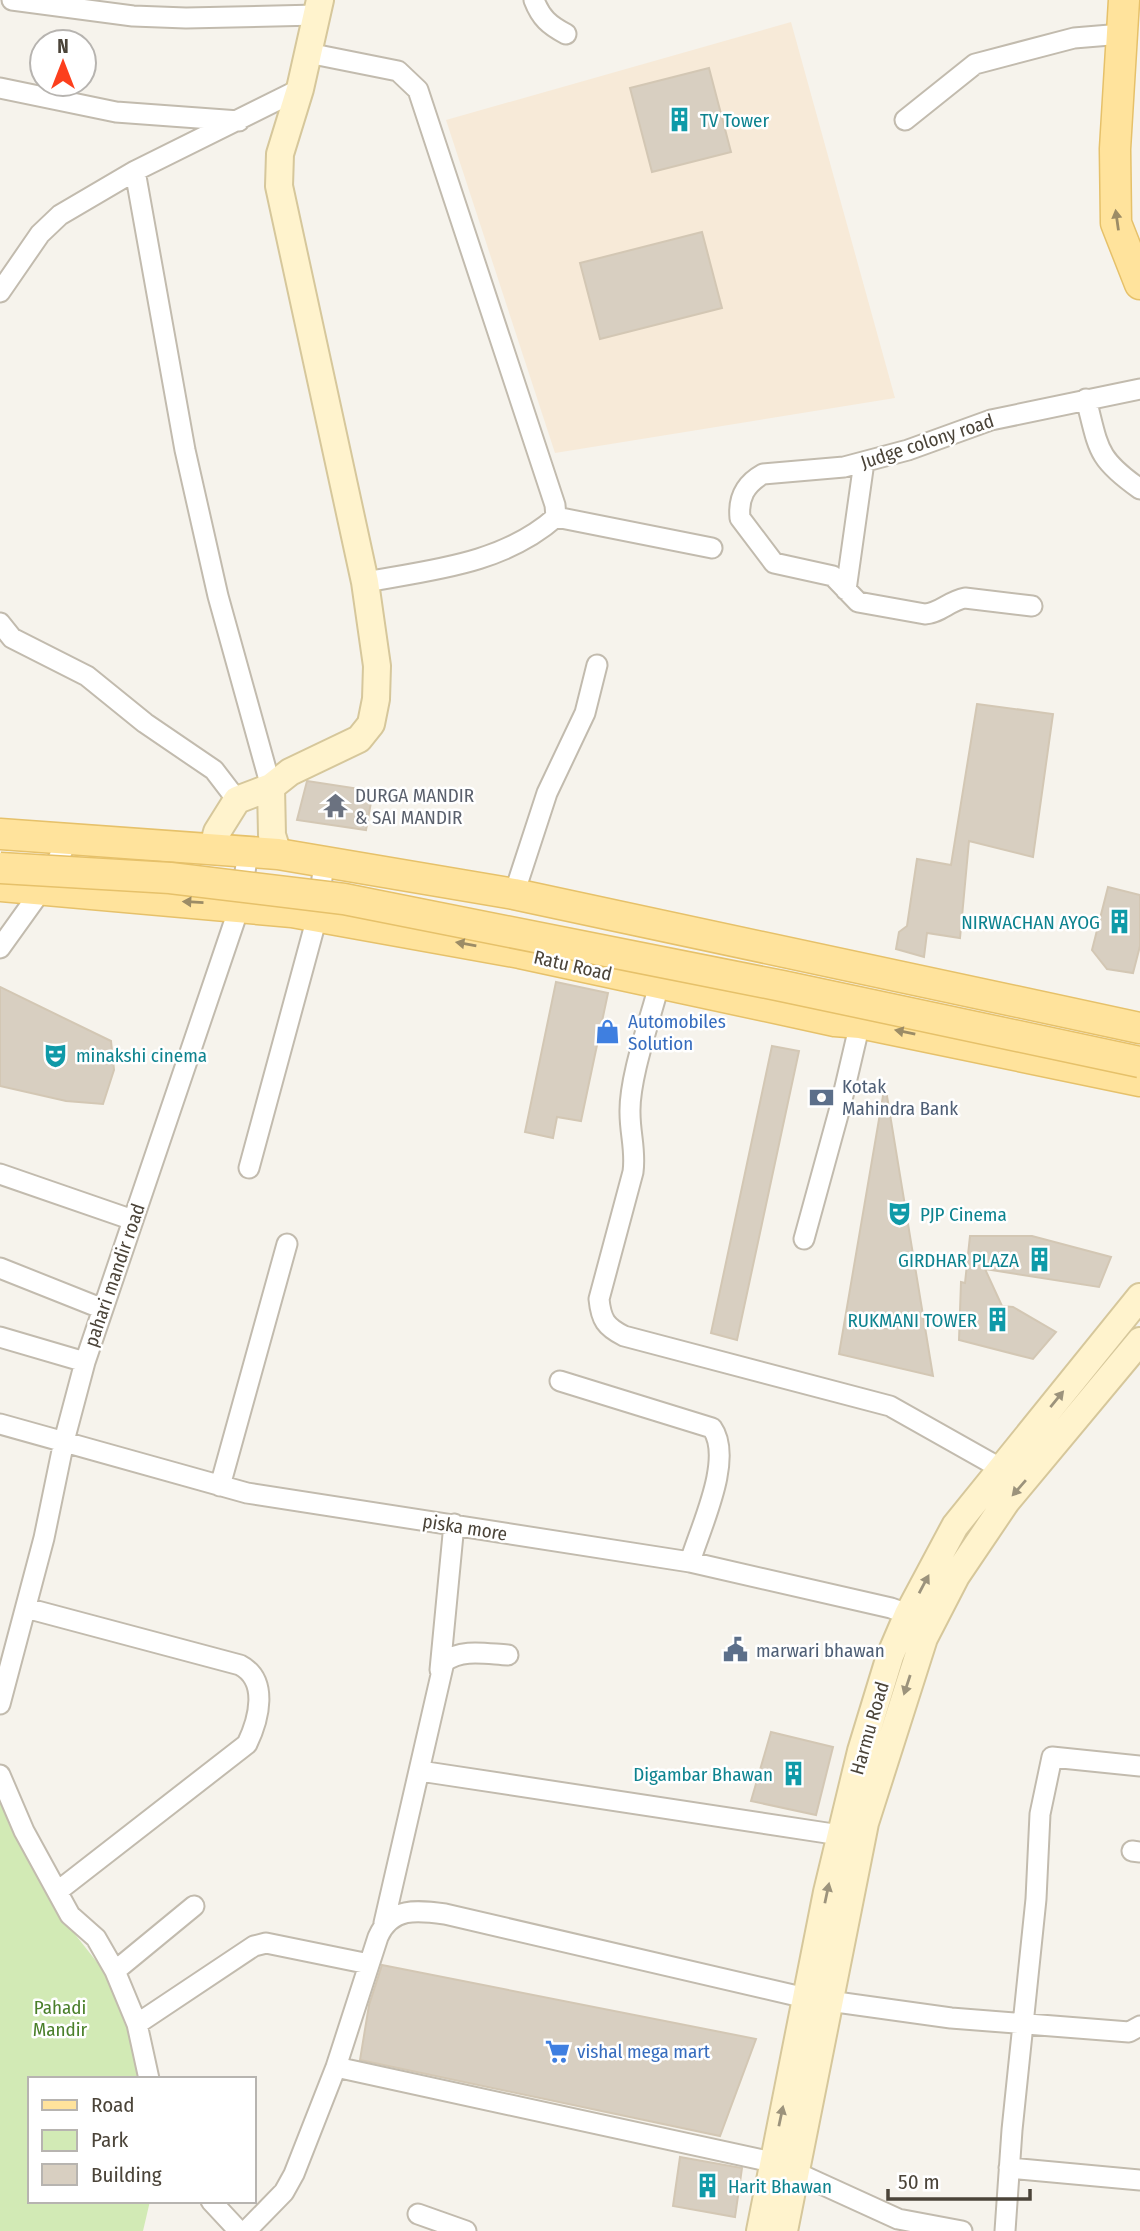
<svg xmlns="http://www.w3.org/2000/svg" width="1140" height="2231" font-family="'Fira Sans Condensed',sans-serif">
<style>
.commercial{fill:#f7ead8}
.green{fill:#d2eab5}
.building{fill:#d8cfc1;stroke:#d3c7b4;stroke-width:2}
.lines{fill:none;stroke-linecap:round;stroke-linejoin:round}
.street-casing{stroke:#c2bbae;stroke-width:23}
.secondary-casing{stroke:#d6c79b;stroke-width:30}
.primary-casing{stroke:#e6c16a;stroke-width:33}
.street{stroke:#fff;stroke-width:19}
.secondary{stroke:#fff3cd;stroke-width:26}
.primary{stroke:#ffe39c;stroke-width:30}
.primary-bridge-casing{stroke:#e6c16a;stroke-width:33;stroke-linecap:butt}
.primary-bridge{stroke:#ffe39c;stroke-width:30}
.oneway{fill:#9c8c66}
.oneway2{fill:#9c937c}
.labels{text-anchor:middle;stroke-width:5;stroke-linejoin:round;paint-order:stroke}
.culture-label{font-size:19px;fill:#0d838f;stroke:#fff;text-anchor:start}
.street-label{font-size:19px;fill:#4b4439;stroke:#fff}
.worship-label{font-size:19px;fill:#5b616d;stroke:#fff;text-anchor:start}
.shop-label{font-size:19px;fill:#366cbe;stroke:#fff;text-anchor:start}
.service-label{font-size:19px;fill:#4e5e75;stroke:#fff;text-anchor:start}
.park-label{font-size:19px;fill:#4a7f2a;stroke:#fff}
</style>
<rect width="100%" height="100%" fill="#f6f3ec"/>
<path class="commercial" d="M791,22l104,376 -340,55 -109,-333z"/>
<path class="green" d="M0,1795l9,29 46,85 49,62 30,65 5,43h-109v122h120l-7,30h-143z"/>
<path class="building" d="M709,68l22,84 -79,20 -22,-84z
M702,232l20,76 -122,31 -20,-76z
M977,704l76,10 -20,143 -64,-16 -9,97 -33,-5 -3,24 -28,-8 3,-17 8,-6 10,-67 34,6z
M307,781l66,10 -7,39 -69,-10z
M1108,887l32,8v51l-7,27 -26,-4 -15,-19z
M556,982l52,11 -27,128 -24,-4 -4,21 -28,-6z
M0,987l111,54 3,29 -11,34 -37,-3 -66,-15z
M772,1046l27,5 -62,289 -26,-7z
M884,1090h2l47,286 -94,-22z
M970,1236h62l79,21 -12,30 -114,-18 17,37 11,1 43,25 -23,27 -74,-19 2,-58 4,1z
M771,1732l62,15 -17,68 -65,-14z
M382,1965l374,74 -36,97 -360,-76 9,-55z
M680,2157l62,11 -7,49 -62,-11z"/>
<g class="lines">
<defs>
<path id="street" d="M12,0l121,16 53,2 131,-3
M534,0c7,18 15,25 32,34
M308,53l90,18 20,19 137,415 1,12c-53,47 -125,53 -191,65
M0,88l116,24 123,9
M905,120l70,-56 99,-26 48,-4
M135,171l50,279 33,146 53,191
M0,292l40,-58 20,-19 75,-44 165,-82
M1086,399c13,50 10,59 54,90
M556,517l156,31
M846,590l18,-128
M1032,606l-67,-8c-16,3 -25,15 -40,16l-67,-12 -25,-26 -59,-13 -34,-45c-2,-20 5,-34 23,-44l81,-7 64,-17 83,-30 149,-31
M0,623l12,15 75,38 58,47 69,47 23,30
M514,894l33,-101 38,-80 12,-48
M0,948l43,-60 26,-50
M659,985c-9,35 -30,93 -29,128 0,21 6,38 3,59l-34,127c2,21 7,28 25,37l266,70 110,62
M249,1168l68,-251 7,-54
M0,1174l133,46
M804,1239l37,-135 19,-81
M0,1268l103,41
M0,1337l85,25
M560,1381l152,47c22,31 -12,100 -22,134
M0,1424l247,69 443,69 201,46 30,11
M220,1486l67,-242
M26,1608l214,57c29,15 19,54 7,79l-189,147
M440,1670l14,-146
M0,1704l44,-166 20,-97 21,-79 155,-457 8,-53
M420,1771l420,64
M0,1775l24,56 46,84 26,23 19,33 22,53 12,55
M1132,1851l8,1
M384,1923l60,-261c18,-14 43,-8 64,-7
M115,1971l79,-65
M829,2001l122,17 178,14 11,-6
M137,2024l117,-78 12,-3 103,21
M336,2067l436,95
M1009,2168l131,12
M795,2172l103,47 64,12
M211,2201l28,30
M418,2214l48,17
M246,2231l38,-39 10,-18 42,-107 42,-130c13,-30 39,-27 67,-23l361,84
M1005,2231l7,-101 24,-231 4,-85 12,-57 88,9"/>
<path id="secondary" d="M271,787l1,48 6,19
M212,850l5,-18 20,-32 34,-13 19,-15 69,-33 12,-15 5,-25 1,-33 -12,-84 -86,-396 1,-32 20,-65 20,-89
M760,2231l67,-339 34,-141 29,-95 18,-42 47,-88 185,-229
M784,2231l81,-408 59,-185 32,-62 50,-74 134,-161"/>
<path id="primary" d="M1124,0l-9,149 1,74 24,61
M0,834l278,20 236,40 626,134
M0,886l292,26 228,41 315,68 25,2 280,58"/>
</defs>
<use href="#street" class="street-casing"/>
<use href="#secondary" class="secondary-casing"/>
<use href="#primary" class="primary-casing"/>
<use href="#street" class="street"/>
<use href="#secondary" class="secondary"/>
<use href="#primary" class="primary"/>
<defs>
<path id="primary-bridge" d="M0,868l170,10 174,21 438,87 358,76"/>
</defs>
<use href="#primary-bridge" class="primary-bridge-casing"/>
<use href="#primary-bridge" class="primary-bridge"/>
</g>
<defs><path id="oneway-solid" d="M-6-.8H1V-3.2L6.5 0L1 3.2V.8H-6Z" transform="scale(1.75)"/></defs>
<g class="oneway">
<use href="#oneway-solid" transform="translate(1117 220) rotate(-98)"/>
<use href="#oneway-solid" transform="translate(193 902) rotate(-177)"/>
<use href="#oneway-solid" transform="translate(466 944) rotate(-170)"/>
<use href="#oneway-solid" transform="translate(905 1032) rotate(-169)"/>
</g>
<g class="oneway2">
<use href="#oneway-solid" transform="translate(1057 1399) rotate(-51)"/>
<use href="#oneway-solid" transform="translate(1019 1488) rotate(131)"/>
<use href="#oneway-solid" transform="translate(924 1584) rotate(-62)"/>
<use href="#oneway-solid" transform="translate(907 1685) rotate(108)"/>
<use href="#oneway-solid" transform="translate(827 1893) rotate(-78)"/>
<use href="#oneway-solid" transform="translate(781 2116) rotate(-78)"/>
</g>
<defs>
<symbol id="building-bare" viewBox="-9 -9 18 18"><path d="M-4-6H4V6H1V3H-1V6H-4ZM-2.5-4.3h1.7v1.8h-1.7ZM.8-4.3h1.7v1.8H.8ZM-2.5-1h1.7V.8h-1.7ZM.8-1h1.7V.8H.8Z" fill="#0f9aa8" stroke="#fff" stroke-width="2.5" paint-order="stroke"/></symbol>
<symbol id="temple-bare" viewBox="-9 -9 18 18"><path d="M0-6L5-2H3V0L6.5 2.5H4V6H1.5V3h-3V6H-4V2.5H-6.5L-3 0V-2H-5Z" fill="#6b7280" stroke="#fff" stroke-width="2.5" paint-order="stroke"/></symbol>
<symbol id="shop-bare" viewBox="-9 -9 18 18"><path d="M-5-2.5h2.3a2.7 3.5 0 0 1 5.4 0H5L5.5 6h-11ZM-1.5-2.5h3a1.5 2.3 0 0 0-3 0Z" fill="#3f7fe0" stroke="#fff" stroke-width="2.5" paint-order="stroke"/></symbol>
<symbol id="theatre-bare" viewBox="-9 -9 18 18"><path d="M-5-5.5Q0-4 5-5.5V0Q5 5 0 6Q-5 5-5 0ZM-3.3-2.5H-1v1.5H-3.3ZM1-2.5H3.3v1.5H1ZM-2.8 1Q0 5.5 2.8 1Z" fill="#0f9aa8" stroke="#fff" stroke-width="2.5" paint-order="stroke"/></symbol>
<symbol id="bank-bare" viewBox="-9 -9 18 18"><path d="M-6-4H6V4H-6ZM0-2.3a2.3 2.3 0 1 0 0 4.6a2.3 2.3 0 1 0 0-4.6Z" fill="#5c6f8a" stroke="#fff" stroke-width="2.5" paint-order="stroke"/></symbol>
<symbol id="civic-bare" viewBox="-9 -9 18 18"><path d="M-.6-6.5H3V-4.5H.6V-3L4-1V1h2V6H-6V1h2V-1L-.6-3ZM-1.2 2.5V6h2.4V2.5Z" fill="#5c6f8a" stroke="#fff" stroke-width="2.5" paint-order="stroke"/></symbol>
<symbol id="supermarket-bare" viewBox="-9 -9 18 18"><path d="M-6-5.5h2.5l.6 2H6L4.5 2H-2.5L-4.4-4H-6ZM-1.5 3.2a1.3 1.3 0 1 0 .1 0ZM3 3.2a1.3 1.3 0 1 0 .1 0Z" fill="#3f7fe0" stroke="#fff" stroke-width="2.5" paint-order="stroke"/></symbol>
</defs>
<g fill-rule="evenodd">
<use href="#building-bare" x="662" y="102" width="35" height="35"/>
<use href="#temple-bare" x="318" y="788" width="35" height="35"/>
<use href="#building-bare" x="1102" y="904" width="35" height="35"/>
<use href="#shop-bare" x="590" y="1014" width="35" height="35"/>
<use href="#theatre-bare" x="38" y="1038" width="35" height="35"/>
<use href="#bank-bare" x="804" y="1080" width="35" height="35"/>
<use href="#theatre-bare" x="882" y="1196" width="35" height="35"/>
<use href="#building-bare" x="1022" y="1242" width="35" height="35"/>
<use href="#building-bare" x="980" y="1302" width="35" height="35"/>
<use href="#civic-bare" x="718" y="1632" width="35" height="35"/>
<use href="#building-bare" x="776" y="1756" width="35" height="35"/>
<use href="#supermarket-bare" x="540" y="2034" width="35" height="35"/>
<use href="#building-bare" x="690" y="2168" width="35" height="35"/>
</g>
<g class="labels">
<g class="culture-label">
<text x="700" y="127">TV Tower</text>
<text x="1100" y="929" text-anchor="end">NIRWACHAN AYOG</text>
<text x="76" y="1062">minakshi cinema</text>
<text x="920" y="1221">PJP Cinema</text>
<text x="1019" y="1267" text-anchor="end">GIRDHAR PLAZA</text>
<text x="977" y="1327" text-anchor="end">RUKMANI TOWER</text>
<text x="773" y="1781" text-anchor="end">Digambar Bhawan</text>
<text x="728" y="2193">Harit Bhawan</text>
</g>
<g class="street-label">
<text transform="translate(927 441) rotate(-18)" y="7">Judge colony road</text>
<text transform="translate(573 965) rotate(13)" y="7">Ratu Road</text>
<text transform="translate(114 1275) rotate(-71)" y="7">pahari mandir road</text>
<text transform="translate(465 1527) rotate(9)" y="7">piska more</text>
<text transform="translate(869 1728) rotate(-74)" y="7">Harmu Road</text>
</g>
<g class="worship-label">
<text x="355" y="802">DURGA MANDIR<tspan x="355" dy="22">&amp; SAI MANDIR</tspan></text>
</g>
<g class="shop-label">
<text x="628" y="1028">Automobiles<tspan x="628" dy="22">Solution</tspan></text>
<text x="577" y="2058">vishal mega mart</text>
</g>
<g class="service-label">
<text x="842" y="1093">Kotak<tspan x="842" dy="22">Mahindra Bank</tspan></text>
<text x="756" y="1657">marwari bhawan</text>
</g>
<g class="park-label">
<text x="60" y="2014">Pahadi<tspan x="60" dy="22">Mandir</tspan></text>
</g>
</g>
<rect x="28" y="2077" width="228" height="126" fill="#ffffff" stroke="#b7b4b0" stroke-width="2"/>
<rect x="42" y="2100" width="35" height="10" fill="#ffe39c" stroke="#b7b4b0" stroke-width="2"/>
<text x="91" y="2112" font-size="21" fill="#4b4439">Road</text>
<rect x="42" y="2130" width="35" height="21" fill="#d2eab5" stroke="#b7b4b0" stroke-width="2"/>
<text x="91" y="2147" font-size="21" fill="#4b4439">Park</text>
<rect x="42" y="2164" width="35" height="21" fill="#d8cfc1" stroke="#b7b4b0" stroke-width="2"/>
<text x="91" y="2182" font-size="21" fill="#4b4439">Building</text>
<g transform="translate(63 63)"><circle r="33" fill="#ffffff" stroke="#b7b4b0" stroke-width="2"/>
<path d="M0-5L12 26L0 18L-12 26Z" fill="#fc3f1d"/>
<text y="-10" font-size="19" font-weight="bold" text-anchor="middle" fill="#4b4439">N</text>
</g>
<path d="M888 2189v10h142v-10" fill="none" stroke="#4b4439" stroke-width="3.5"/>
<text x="898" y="2189" font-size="21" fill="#4b4439" stroke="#ffffff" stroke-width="5" paint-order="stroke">50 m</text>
</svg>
